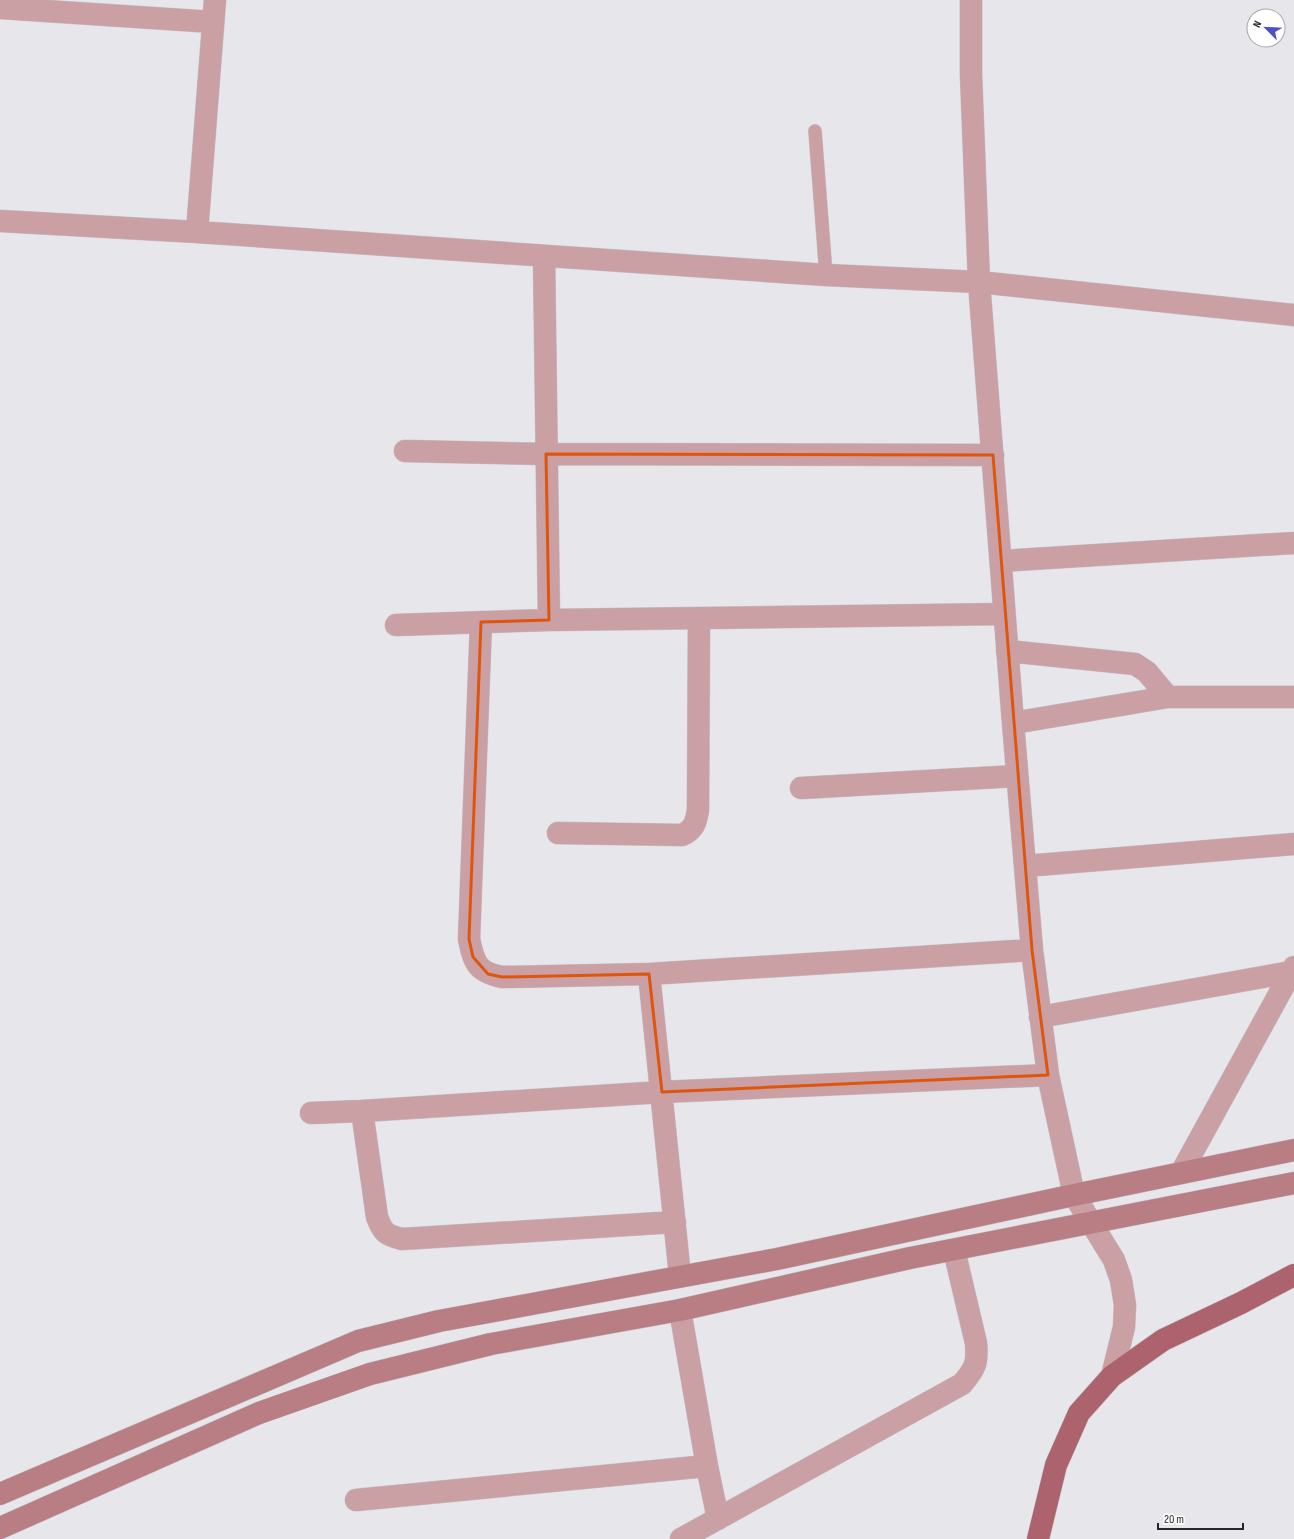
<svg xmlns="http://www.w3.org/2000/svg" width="1294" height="1539" font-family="'Sofia Sans Condensed',sans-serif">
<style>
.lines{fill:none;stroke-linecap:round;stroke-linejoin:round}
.service-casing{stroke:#c4c4c8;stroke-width:14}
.minor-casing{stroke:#c4c4c8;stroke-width:23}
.secondary-casing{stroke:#c4c4c8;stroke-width:23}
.primary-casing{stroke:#c4c4c8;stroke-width:23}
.service{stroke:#caa0a5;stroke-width:13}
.minor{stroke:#caa0a5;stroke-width:22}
.secondary{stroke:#b97d84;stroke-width:22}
.primary{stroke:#ac636d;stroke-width:22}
.marked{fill:none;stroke:#de560d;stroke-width:3;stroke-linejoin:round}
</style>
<rect width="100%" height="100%" fill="#e7e7eb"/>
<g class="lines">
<defs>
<path id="service" d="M815,131l11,144"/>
<path id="minor" d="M971,0v74l8,208 34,441 19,227 16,125 26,120 40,65 7,20 4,25 -1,22 -12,49
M0,8l213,14
M0,221l197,11 629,43 153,7 315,33
M197,232l18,-232
M544,256l5,364
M405,451l141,3 447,1
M1001,561l293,-18
M481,622l-12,317c5,24 8,33 33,38l147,-3 383,-24
M396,625l153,-5 455,-6
M1007,651l128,13 12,8 21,25
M1013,723l155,-26h126
M801,788l216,-12
M558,833l124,2c12,-5 14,-13 16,-25l1,-191
M1025,866l269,-22
M649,974l31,302
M1040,1017l251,-45
M362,1111l15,106c6,16 9,18 25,22l273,-17
M311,1113l51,-2 300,-19 386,-17
M1181,1173l113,-206
M680,1310l27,156 11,53
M356,1500l351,-34
M681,1539l281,-155c13,-15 16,-21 14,-41l-22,-93"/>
<path id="secondary" d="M0,1494l358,-153 81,-20 338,-62 297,-64 220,-45
M0,1528l259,-115 111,-39 121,-30 189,-34 230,-52 384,-75"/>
<path id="primary" d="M1038,1539l18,-74 23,-52 33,-37 51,-36 78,-37 53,-28"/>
</defs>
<use href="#service" class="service-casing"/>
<use href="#minor" class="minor-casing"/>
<use href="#secondary" class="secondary-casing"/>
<use href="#primary" class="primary-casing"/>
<use href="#service" class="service"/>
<use href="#minor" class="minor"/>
<use href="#secondary" class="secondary"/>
<use href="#primary" class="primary"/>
</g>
<path class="marked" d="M546,454l447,1 39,495 16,125 -386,17 -13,-118 -147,3 -14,-3 -15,-17 -4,-18 12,-317 68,-2z"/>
<g transform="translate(1266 28) rotate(294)"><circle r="19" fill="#ffffff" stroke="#a8a8a9"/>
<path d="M0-3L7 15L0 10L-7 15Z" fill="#4a50c6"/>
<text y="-6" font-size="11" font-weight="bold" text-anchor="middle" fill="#262527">N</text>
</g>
<path d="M1158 1523v6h85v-6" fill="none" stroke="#262527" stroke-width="2"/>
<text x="1164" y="1523" font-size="12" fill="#262527" stroke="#ffffff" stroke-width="3" paint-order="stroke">20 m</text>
</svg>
